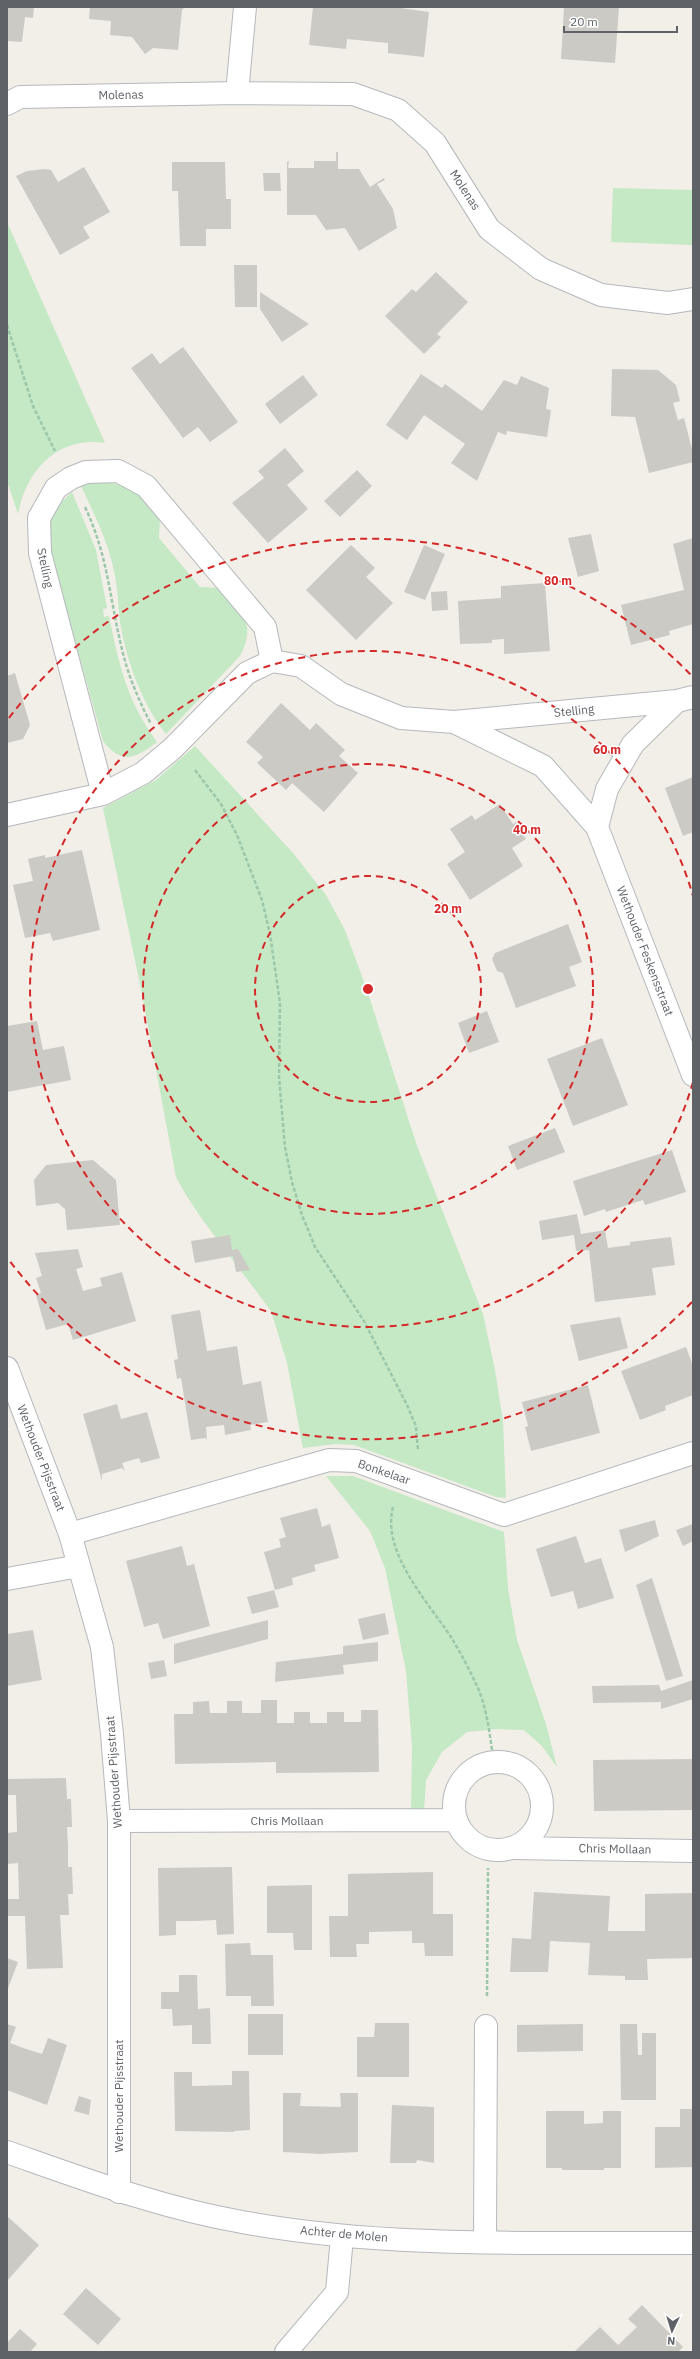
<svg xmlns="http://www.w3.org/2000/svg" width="700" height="2359" font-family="'IBM Plex Sans',sans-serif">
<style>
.green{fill:#c5e8c5}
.building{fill:#cccac5}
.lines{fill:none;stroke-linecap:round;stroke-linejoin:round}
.minor-casing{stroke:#b5b8bc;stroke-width:24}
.path{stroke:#9cc7a9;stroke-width:2.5;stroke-dasharray:4 2;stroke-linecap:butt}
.minor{stroke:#fff;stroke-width:22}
.ring{fill:none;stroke:#d62828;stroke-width:2;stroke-dasharray:7 5}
.labels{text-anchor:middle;stroke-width:3;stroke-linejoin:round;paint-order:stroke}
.street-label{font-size:12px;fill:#5f6368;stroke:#fff}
.centre{fill:#d62828;stroke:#fff;stroke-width:2}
.ring-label{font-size:12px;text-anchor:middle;font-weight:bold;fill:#d62828;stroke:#fff;stroke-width:3;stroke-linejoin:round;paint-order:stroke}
</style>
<rect width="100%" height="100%" fill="#f1efe8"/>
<path class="green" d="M613,188l80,2v55l-82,-3z
M7,222l98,221c-47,-7 -79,27 -87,71l-11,-33z
M97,482c36,2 41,9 63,35l-1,21 41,49 22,1c20,26 35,35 18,68l-74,78c-25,-32 -39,-72 -46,-112 -2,-17 -2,-34 -6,-51 -6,-30 -20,-57 -33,-85z
M72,492l24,58 11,58 -4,1 1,8 5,-1c10,49 18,85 48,126 -22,17 -35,23 -54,-1l-54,-194c-2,-27 3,-37 23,-55z
M195,746l98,107 33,42 19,35 22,60 50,156 66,168 12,56 8,51 3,77 -10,-1 -142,-52 -19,-1 -32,4 -16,-85 -16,-52 -69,-92 -16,-24 -10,-18 -34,-183 -39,-186 53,-28z
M326,1476h27l151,56 4,56 9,52 29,84 11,43 -15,-21 -18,-16 -27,-1 -30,3 -25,20 -16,28 -2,31 -13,-1 1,-64 -6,-75 -21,-103 -15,-37z"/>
<path class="building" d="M7,7h27l-1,11 -8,-1 -3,25 -15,-1z
M90,7h95l-3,3 -4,40 -25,-2 -8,6 -13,-17 -22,-2 1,-14 -22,-2z
M313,7h81l35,5 -5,45 -36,-4v-10l-41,-4 -1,10 -37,-4z
M564,7h55l-4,56 -54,-4z
M336,152h2v17h21l11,18 14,-9 1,2 -8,4 16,25 4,19 -38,23 -14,-23 -19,2 -10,-15h-29v-53l2,-1 -1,7h26v-7h22z
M172,162h53l1,37h5v30h-25v17h-26l-2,-55h-6z
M84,167l26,45 -27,15 7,11 -30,17 -44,-79 11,-5 18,-2 6,1 7,12z
M263,173h17l1,18h-17z
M234,265h23v42h-22z
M436,272l32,30 -31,32 4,3 -17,17 -39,-38 27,-27 4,3z
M260,292l49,32 -27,18 -22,-33z
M183,347l55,75 -28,20 -12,-15 -15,11 -52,-70 21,-15 8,11z
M612,369l46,1 18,15 4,16 -7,2 5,17 6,-2 9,35v9l-44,11 -14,-56 -24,-1z
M421,374l21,14 3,-4 37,27 22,-31 13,5 4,-9 28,12 -3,21 5,1 -4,27 -40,-6 -1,4 -8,-3 -21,49 -26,-18 14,-19 -41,-29 -17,25 -21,-15z
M303,375l15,20 -38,29 -15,-20z
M285,448l19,23 -17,14 21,24 -40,34 -36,-40 32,-25 -6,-7z
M357,470l15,16 -32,31 -16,-16z
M591,534l8,37 -21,6 -10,-39z
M693,538v86l-24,7 1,4 -39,10 -10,-40 63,-15 -11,-46z
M351,545l24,23 -9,9 27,26 -37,37 -50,-50z
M424,545l21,9 -20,46 -21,-8z
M545,583l5,68 -46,3v-15l-12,1v3l-32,1 -2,-43 43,-3v-12z
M447,591l1,19 -16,1 -1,-19z
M15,673l15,52 -7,14 -16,4v-67z
M281,703l29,27 6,-7 29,27 -6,6 19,17 -34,39 -32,-29 -6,7 -29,-27 6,-6 -17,-15z
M693,777v55l-10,4 -18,-48z
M500,804l13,20 3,-2 10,17 -14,9 11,18 -53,34 -23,-36 18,-12 -15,-23 22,-14 3,5z
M82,850l18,80 -47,11 -3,-8 -25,5 -12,-53 20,-4 -5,-22 17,-4v3z
M568,924l14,38 -13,5 7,19 -60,22 -13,-35 -6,-2 -5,-12 3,-6z
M487,1011l12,31 -30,11 -11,-30z
M37,1021l6,29 21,-4 7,34 -64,12v-66z
M602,1038l26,67 -55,21 -26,-67z
M555,1128l10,24 -48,18 -9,-24z
M672,1150l14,42 -41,13 -2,-5 -37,12 -1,-3 -21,7 -11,-35z
M93,1160l23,20 4,45 -53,5 -2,-21 -7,-6 -22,3 -2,-26 12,-15z
M577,1214l4,20 24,-4 3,18 22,-3v-3l41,-5 4,28 -23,3 4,27 -61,7 -6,-52 -13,1 -2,-16 -32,5 -3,-19z
M230,1235l2,15 6,-1 12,21 -14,2 -3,-16 -38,7 -4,-22z
M78,1249l5,18 -7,2 7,22 19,-5 -2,-8 22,-6 14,49 -63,19 -5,-16 -22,6 -10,-35 5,-2 -5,-15 6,-2 -7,-23z
M200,1310l7,41 30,-5 6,39 18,-4 7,41 -18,3 1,5 -26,5 -1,-10 -18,2 1,14 -1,-3 -15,2 -10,-62 -4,1 -3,-19 4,-1 -7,-44z
M620,1317l8,31 -49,13 -9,-36z
M686,1347l7,19v29l-28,11 1,4 -26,10 -19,-49z
M588,1385l12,48 -69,18 -6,-24 3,-1 -6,-24z
M117,1404l4,15 26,-7 13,46 -19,5 -2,-5 -17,5 3,8 -3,-3 -20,6v7l-19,-67z
M317,1508l5,19 8,-3 9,34 -25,7 2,6 -24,7 1,7 -18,5 -11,-38 17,-5 -2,-8 7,-2 -6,-19z
M655,1520l4,16 -34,16 -6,-22z
M693,1524v17l-10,5 -7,-16z
M576,1536l9,27 16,-5 13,40 -36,11 -5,-18 -22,6 -15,-48z
M182,1546l5,20 7,-2 16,62 -47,13 -5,-16 -14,4 -18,-66z
M652,1578l31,98 -17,5 -30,-96z
M274,1590l5,17 -27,7 -5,-17z
M385,1613l4,21 -26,6 -5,-21z
M268,1620v19l-94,25v-20z
M33,1630l9,50 -35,6v-52z
M378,1642v19l-35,4 1,9 -69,8 1,-20 67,-8v-8z
M164,1660l3,16 -16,3 -3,-16z
M693,1680v19l-32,10v-7l-68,1 -1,-17 67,-1 2,6z
M261,1700h16v23h17v-11h16v11h17v-11h17v10h17v-12h17l1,62 -103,1v-11l-101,2 -1,-50h19v-12l16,-1 1,12h17v-12h15v12h19z
M693,1759v51l-99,1 -1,-51z
M66,1778l1,21h4l1,28h-5l1,18v22h4l1,27h-5l1,21h-9l3,53 -36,1 -2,-53h-18v-17h12l-1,-36 -11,1v-31l10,-1 -1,-37h-9v-16z
M232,1867l2,67 -17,1 -1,-15 -20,1h-20v14l-17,1 -1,-68z
M433,1872v42h20v42h-28l-1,-13h-12v-12l-43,1v12h-13l1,13h-27l-1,-41h19v-42z
M312,1885v65h-18l-1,-17h-26v-47z
M534,1892l76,4 -2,35h37v-37l48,-1v65l-46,1 1,21h-23v-4l-37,-1 2,-32 -40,-2 -2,31h-38l2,-34 19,1z
M250,1943l1,12h22l1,51h-23v-10h-25l-1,-52z
M7,1958l11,4 -11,29z
M179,1975h18l1,34 12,-1 1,36h-19v-19l-19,1 -1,-17h-11v-17h18z
M248,2014h35v41h-35z
M375,2023h34v54h-52v-40h17z
M7,2024l9,3 -6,16 16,6 16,5 6,-16 19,7 -20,60 -40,-15z
M583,2024v27l-66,1v-27z
M620,2024h17l1,31h4v-22h14v67h-35z
M232,2071h17l1,59 -16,1v1l-59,-1 -1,-59h18v14l40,-1z
M283,2093h18l-1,13 41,1 -1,-14h18v59l-38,2 -37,-2z
M79,2096l12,4 -2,15 -15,-4z
M392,2105l42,2v56l-17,-3 -1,3h-26z
M680,2109h13v58l-38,1v-41h25z
M546,2111h38v13l19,-1v-12h18v57h-17v2h-42v-2h-16z
M7,2216l32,29 -32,36z
M86,2288l35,31 -23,26 -35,-31z
M642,2305l41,42 -5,5h-104l26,-25 18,18 19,-18 -9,-8z
M20,2329l17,15 -7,8h-23v-9z"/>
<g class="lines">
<defs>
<path id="minor" d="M237,93l8,-86
M7,104l13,-7 217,-4 116,1 45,16 37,33 54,86 52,40 60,26 67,8 25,-4
M454,722l223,-21 16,-4
M103,794l-63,-241 -1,-35 17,-30 15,-10 15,-6 32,-1 28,15 119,141 7,34
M7,815l96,-21 40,-21 29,-24 75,-76 25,-12 29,5 40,28 60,24 53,4 89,44 54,61 96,248
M597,827l10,-38 26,-45 44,-43
M7,1368l63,166 32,113 10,87 7,87v371
M70,1534l259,-74 27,1 148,54 189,-62
M7,1579l72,-13
M454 1806a44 44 0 1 1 88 0a44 44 0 1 1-88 0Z
M119,1821l337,-1
M513,1848l180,3
M7,2152c77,27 154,56 235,70 148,27 301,20 451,21
M485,2242l1,-216
M286,2352l51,-60 5,-55"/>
</defs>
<use href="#minor" class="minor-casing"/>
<path class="path" d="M7,325l26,81 22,45
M85,507c23,49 24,88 36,138 6,28 17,54 30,79
M195,770l26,34 16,31 25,65 8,34 10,69 -1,74 6,70 7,35 10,33 13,32 49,74 43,84 9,21 2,24
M393,1507c-12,45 35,95 58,130 10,16 19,34 27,51 10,24 12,50 16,75
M487,1996l1,-128"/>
<use href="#minor" class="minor"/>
</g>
<g class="ring">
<circle cx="368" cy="989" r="113"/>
<circle cx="368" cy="989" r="225"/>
<path d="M693 1082A338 338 0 1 1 693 896"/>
<path d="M692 1302A450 450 0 0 1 9 1260M9 718A450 450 0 0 1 692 676"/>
</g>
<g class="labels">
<g class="street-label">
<text transform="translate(121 95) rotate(-1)" y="4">Molenas</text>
<text transform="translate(465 190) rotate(57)" y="4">Molenas</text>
<text transform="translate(45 568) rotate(78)" y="4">Stelling</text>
<text transform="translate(574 711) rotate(-6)" y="4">Stelling</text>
<text transform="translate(645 951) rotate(69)" y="4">Wethouder Feskensstraat</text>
<text transform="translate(41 1458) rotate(69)" y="4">Wethouder Pijsstraat</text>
<text transform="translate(384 1472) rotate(19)" y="4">Bonkelaar</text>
<text transform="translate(114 1772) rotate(-94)" y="4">Wethouder Pijsstraat</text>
<text x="287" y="1825">Chris Mollaan</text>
<text transform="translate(615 1849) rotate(1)" y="4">Chris Mollaan</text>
<text transform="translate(119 2096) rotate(-90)" y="4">Wethouder Pijsstraat</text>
<text transform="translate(344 2234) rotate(5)" y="4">Achter de Molen</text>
</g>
</g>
<circle cx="368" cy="989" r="6" class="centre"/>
<g class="ring-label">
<text x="558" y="585">80 m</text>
<text x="607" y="754">60 m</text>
<text x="527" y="834">40 m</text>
<text x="448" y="913">20 m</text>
</g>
<rect width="700" height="2359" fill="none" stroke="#5f6368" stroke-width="16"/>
<g transform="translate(672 2331) rotate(184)" stroke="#ffffff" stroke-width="3" paint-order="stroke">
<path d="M0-3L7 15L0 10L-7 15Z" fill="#5f6368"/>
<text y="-6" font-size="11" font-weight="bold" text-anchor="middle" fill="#5f6368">N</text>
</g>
<path d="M564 26v6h113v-6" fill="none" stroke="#5f6368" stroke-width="2"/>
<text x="570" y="26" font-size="12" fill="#5f6368" stroke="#ffffff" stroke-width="3" paint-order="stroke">20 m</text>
</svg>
